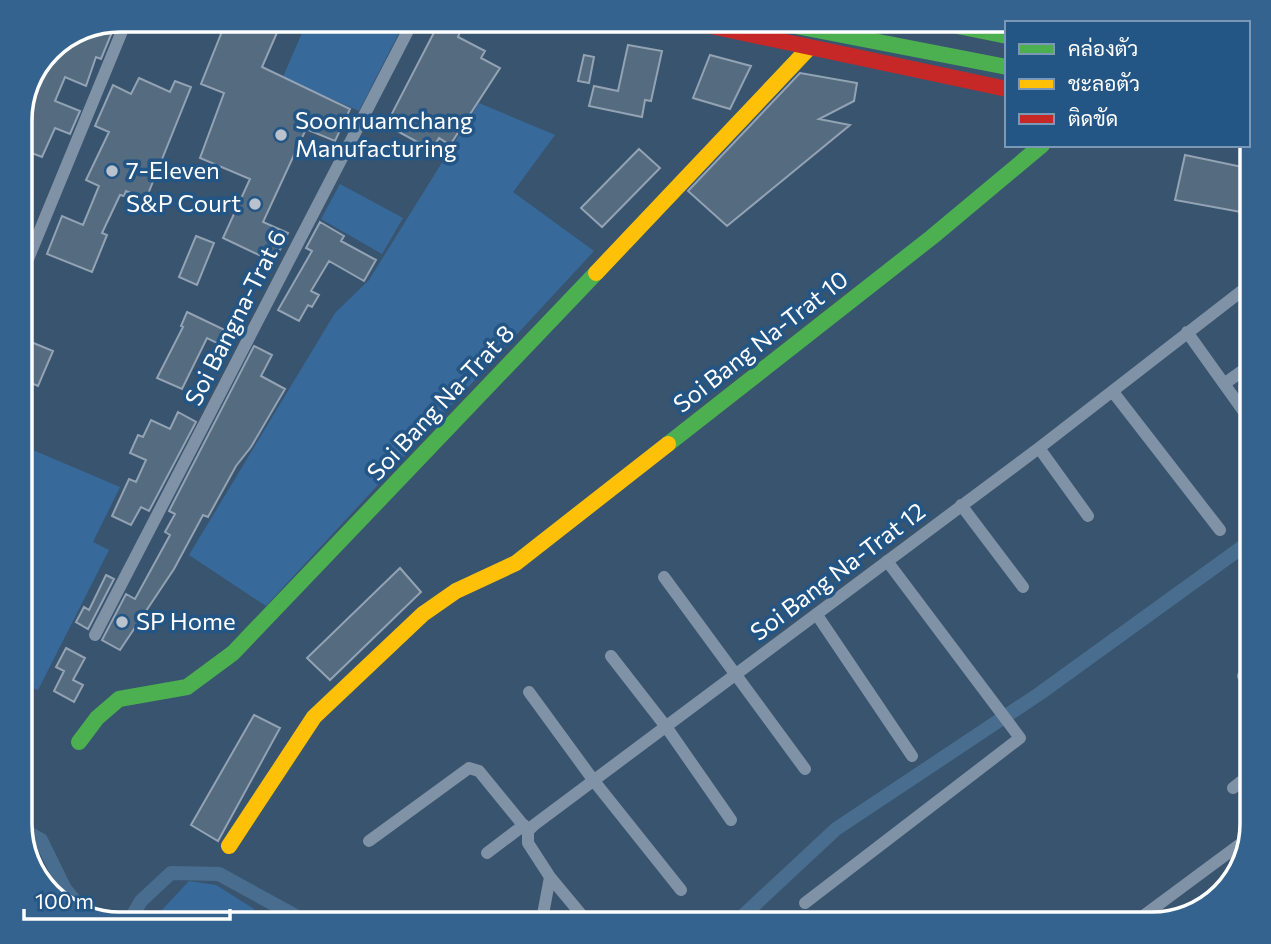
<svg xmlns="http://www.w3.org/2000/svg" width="1271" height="944" font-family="Commissioner,Sarabun,sans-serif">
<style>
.green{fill:#376a9b}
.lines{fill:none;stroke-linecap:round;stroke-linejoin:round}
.canal{stroke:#496d8e;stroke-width:14}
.building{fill:#546b80;stroke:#93a3b3;stroke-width:2}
.street{stroke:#8092a5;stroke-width:12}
.fast{stroke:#4caf50;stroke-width:16}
.slow{stroke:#ffc107;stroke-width:16}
.jam{stroke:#c62828;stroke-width:16}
.poi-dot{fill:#bac3cd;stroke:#235585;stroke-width:2.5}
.labels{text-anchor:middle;stroke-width:7;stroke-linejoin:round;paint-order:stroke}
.poi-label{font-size:24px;fill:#fff;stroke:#235585;text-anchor:start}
.street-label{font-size:24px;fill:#fff;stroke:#235585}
.rim{fill:none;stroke:#fff;stroke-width:3.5}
</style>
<rect width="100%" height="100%" fill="#39546f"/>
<path class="green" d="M308,19h98l-47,92 -76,-34z
M479,103l76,32 -42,57 81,59 -328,355 -77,-51 146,-242 34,-33z
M340,184l63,34 -21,36 -61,-35z
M21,445l99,42 -27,55 16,8 -71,140 -19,-7z
M189,881l27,4 38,24 -6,16h-100z"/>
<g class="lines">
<path class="canal" d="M19,828l22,12 24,49 20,24
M127,925l14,-24 30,-28 48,1 93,51
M733,925l103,-96 203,-135 213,-154"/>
</g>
<path class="building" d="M227,19h46l-3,5 9,4 -17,39 88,42 -15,32 -29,-12 -43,93 25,11 -14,29 -51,-24 27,-59 -50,-21 24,-65 -23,-9z
M441,19h13l9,5 -5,13 27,14 -4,7 19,10 -50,77 -11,-7 -7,12 -46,-25z
M117,20l-16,39 -5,-2 -10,29 -21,-9 -10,24 25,10 -10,23 -15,-6 -13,29 -21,-8 12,-30 -5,-2 12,-38 16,-36z
M628,45l34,6 -11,50 -6,-1 -3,17 -53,-11 5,-20 24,5z
M584,55l10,2 -5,26 -11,-2z
M710,55l41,11 -21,43 -37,-11z
M800,73l57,10 -3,18 -35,18 31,6 -123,101 -39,-35z
M139,78l31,14 5,-11 16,6 -45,112 -20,-8 -2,5 -4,-1 -18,38 5,2 -15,37 -45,-18 15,-38 21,9 16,-39 -13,-6 23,-48 -14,-6 18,-41 18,9z
M639,149l21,19 -58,59 -21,-19z
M1185,155l67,14v45l-77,-14z
M320,222l24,14 -3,5 35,19 -12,21 -35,-20 -18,30 8,4 -7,12 -4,-2 -9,16 -21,-11 34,-59 -6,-3z
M196,236l18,7 -17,42 -18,-8z
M187,312l44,21 -6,14 -18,-9 -25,51 -25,-11 26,-51 -2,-1z
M19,337l34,14 -15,35 -19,-8z
M254,346l18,9 -11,21 24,13 -34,58 -15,19 -28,51 -5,-2 -29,54 -54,81 -18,-10 24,-46 9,5 35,-64 -5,-3 10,-18 -6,-3z
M178,412l18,10 -47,89 -8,-4 -10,18 -19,-9 17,-37 7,3 10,-22 -16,-7 8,-18 5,2 8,-17 19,9z
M400,568l21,24 -91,88 -23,-22z
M106,575l8,4 -26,50 -12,-7 8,-15 5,3z
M66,648l19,10 -12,22 10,5 -9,17 -20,-11 10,-20 -8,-4z
M254,715l26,13 -62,113 -27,-16z"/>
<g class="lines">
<path class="street" d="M19,281l108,-262
M1187,332l65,91
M1224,384l28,-20
M1113,392l107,138
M1039,448l49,68
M961,505l62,82
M664,577l141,192
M817,615l95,141
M95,635l319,-616
M611,656l56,72 64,92
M1243,676l9,14
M529,692l65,89 87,109
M1233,788l19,-15
M369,841l100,-73 10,3 49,60
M487,853l37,-28
M550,877l40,48
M805,903l215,-165 -133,-177
M541,925l9,-48 -22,-34v-12l6,-6 505,-377 213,-165
M1131,925l116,-86"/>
<path class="fast" d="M760,19l247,48
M923,19l84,17
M1005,19l18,4
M1118,19l17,4
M668,444l264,-207 110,-92
M79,742l18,-24 22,-19 68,-12 46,-34 363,-380"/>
<path class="slow" d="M1248,139l4,1
M596,273l213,-225
M229,846l85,-129 109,-103 33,-23 60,-28 152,-119"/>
<path class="jam" d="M678,19l329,70
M1248,117h3"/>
</g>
<g class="poi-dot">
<circle cx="281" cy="135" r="7"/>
<circle cx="112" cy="171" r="7"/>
<circle cx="255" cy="204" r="7"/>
<circle cx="122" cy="622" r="7"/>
</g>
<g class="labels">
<g class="poi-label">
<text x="295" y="129">Soonruamchang<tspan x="295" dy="28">Manufacturing</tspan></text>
<text x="126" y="179">7-Eleven</text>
<text x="241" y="212" text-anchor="end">S&amp;P Court</text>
<text x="136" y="630">SP Home</text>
</g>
<g class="street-label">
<text transform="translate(236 318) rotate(-63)" y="8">Soi Bangna-Trat 6</text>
<text transform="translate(761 342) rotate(-38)" y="8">Soi Bang Na-Trat 10</text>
<text transform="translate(441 403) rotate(-47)" y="8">Soi Bang Na-Trat 8</text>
<text transform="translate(838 572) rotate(-37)" y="8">Soi Bang Na-Trat 12</text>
</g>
</g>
<path d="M0 0H1271V944H0ZM120 32H1152A88 88 0 0 1 1240 120V824A88 88 0 0 1 1152 912H120A88 88 0 0 1 32 824V120A88 88 0 0 1 120 32Z" fill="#35638f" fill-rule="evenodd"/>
<path class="rim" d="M120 32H1152A88 88 0 0 1 1240 120V824A88 88 0 0 1 1152 912H120A88 88 0 0 1 32 824V120A88 88 0 0 1 120 32Z"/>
<rect x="1005" y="21" width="245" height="126" fill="#235585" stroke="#7b99b6" stroke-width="2"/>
<rect x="1019" y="44" width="35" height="10" fill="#4caf50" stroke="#7b99b6" stroke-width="2"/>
<text x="1068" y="56" font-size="21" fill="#ffffff">คล่องตัว</text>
<rect x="1019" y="79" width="35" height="10" fill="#ffc107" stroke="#7b99b6" stroke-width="2"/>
<text x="1068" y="91" font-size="21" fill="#ffffff">ชะลอตัว</text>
<rect x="1019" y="114" width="35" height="10" fill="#c62828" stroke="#7b99b6" stroke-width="2"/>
<text x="1068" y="126" font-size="21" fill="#ffffff">ติดขัด</text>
<path d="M24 909v10h206v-10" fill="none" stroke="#ffffff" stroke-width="3.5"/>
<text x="35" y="909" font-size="21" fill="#ffffff" stroke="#235585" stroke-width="5" paint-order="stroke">100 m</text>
</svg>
